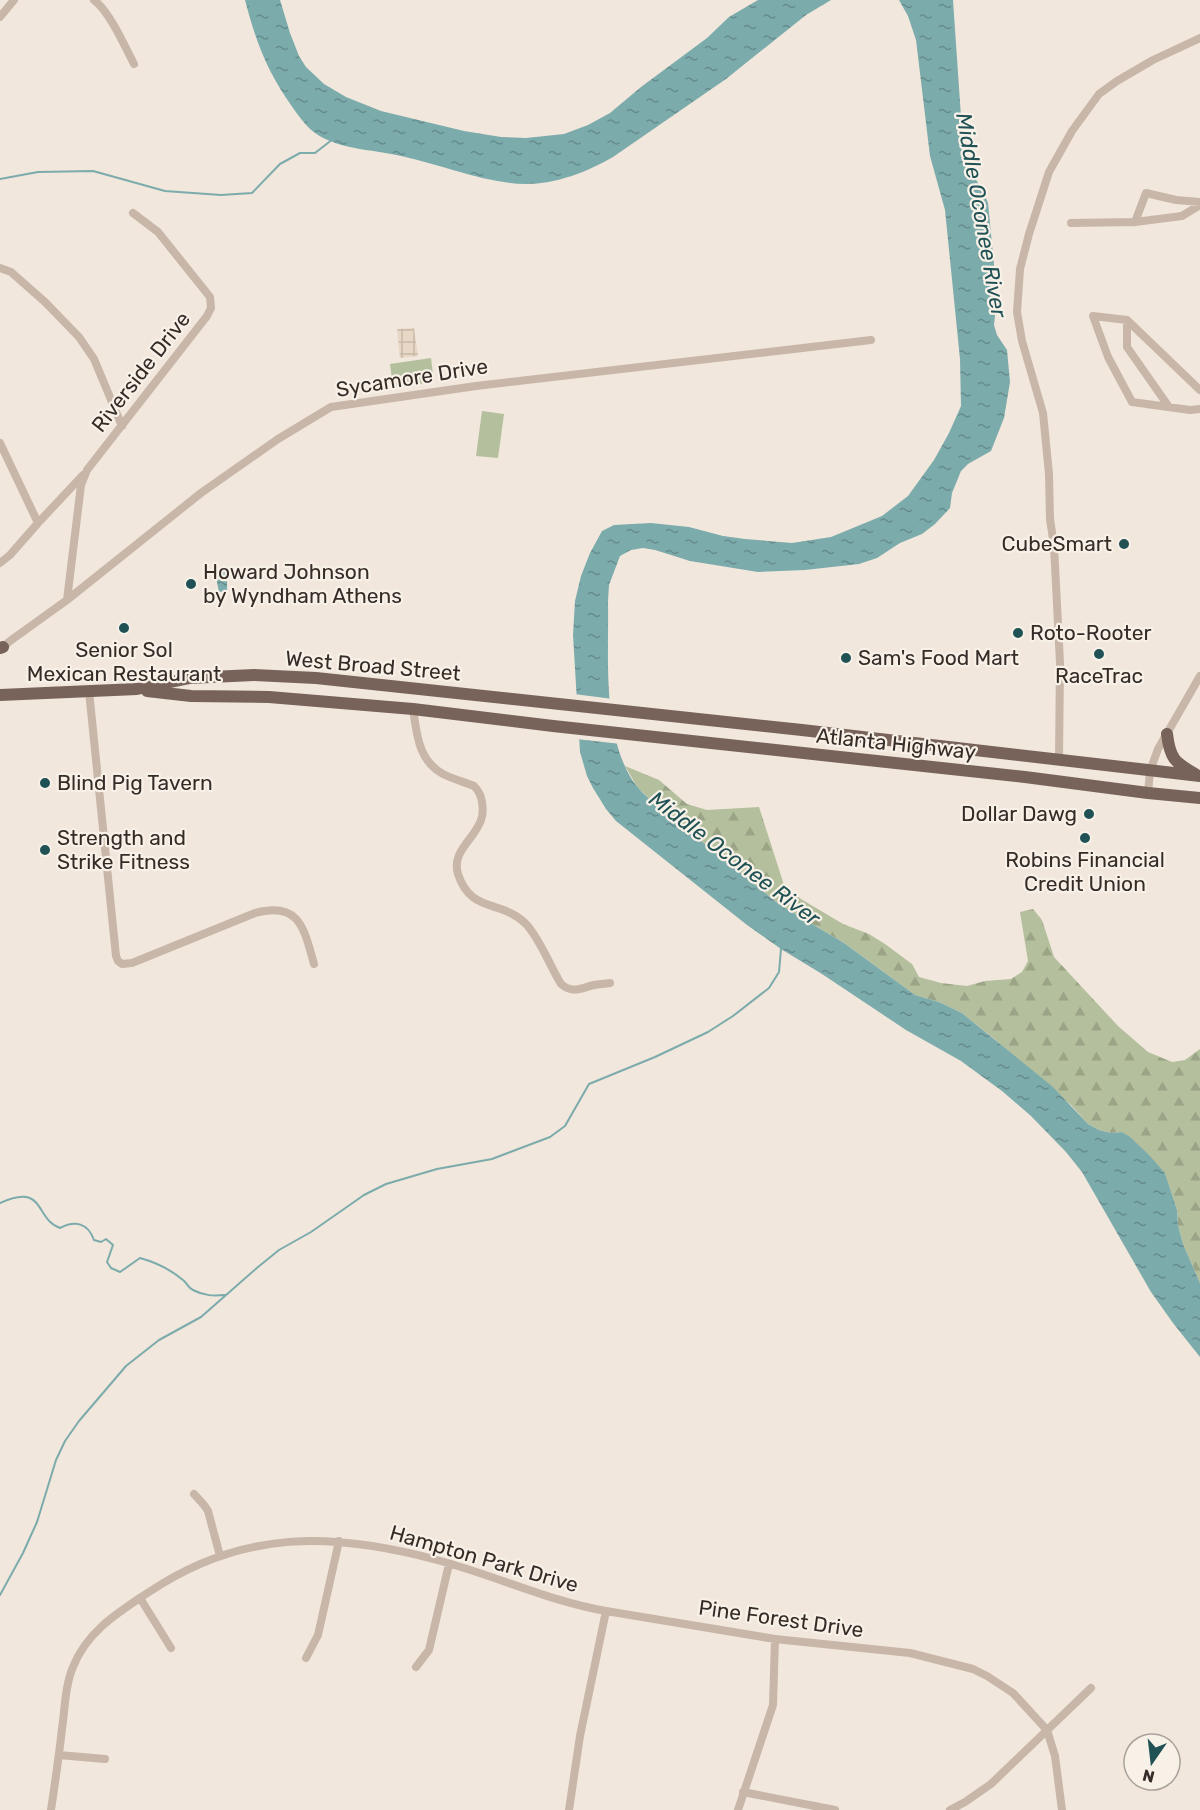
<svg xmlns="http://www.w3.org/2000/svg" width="1200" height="1810" font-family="Rubik,sans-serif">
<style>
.grass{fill:#b4bf9d}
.forest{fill:url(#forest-firs)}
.plaza{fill:url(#plaza-grid)}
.water{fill:url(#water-ripples)}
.pier{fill:#f1e7dc}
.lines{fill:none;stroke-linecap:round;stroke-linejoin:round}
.stream{stroke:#7cabac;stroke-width:2}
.street{stroke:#c8b6a8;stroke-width:8}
.primary{stroke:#77635a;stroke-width:12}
.poi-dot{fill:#205255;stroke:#f8f1e8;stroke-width:2}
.labels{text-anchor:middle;stroke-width:4.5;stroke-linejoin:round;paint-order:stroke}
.street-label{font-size:21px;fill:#352c28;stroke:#f8f1e8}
.poi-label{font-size:21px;fill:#352c28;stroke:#f8f1e8;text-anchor:start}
.water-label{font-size:22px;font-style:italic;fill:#205255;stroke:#f8f1e8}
</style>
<defs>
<pattern id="forest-firs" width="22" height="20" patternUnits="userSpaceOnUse" patternTransform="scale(1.5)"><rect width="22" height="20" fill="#b4bf9d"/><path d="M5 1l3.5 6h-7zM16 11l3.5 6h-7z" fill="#9ba487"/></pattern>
<pattern id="plaza-grid" width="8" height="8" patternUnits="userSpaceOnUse" patternTransform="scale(1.5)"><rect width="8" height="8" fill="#e8d7c4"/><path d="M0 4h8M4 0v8" fill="none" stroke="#c8b9a8"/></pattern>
<pattern id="water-ripples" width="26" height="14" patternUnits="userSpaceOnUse" patternTransform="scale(1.5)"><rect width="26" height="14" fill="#7cabac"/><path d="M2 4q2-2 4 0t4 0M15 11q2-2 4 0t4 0" fill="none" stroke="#668b8c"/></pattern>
</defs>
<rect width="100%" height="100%" fill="#f1e7dc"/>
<path class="grass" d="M431,358l3,24 -41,5 -3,-23z
M482,411l22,3 -6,44 -22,-2z"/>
<path class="forest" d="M625,766l34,14 28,24 20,6 52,-3 25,78 17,14 42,25 26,10 16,10 27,20 7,13 22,6 26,3 18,-5 26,-2 11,-7 6,-11 -8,-49 13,-3 9,11 12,37 64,69 30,26 24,10 13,-2 15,-11v234l-17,-39 -5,-19 -1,-15 -12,-37 -43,-41 -11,1 -12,-3 -11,-6 -17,-19 -79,-68 -30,-24 -23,-11 -24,-7 -71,-52 -64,-38 -127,-103 -15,-14z"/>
<path class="plaza" d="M414,328l4,28 -18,2 -3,-29z"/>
<path class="water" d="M245,0h35l10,33 9,23 7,11 18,17 22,13 35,14 83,20 37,6 25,1 38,-4 24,-9 22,-12 31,-26 66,-49 22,-21 29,-17h73l-25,15 -80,64 -113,78c-26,15 -57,27 -87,27 -43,-1 -83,-19 -125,-28 -29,-7 -67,-6 -91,-27 -6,-6 -12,-14 -17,-21 -26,-36 -37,-66 -48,-108z
M899,0h54l10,146 7,24 13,21 5,12 9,93 -3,29 3,10 10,15 3,32 -6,36 -13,33 -23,13 -7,7 -9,22 -2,15 -15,16 -13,10 -22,9 -23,15 -18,6 -54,6 -47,2 -68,-11 -35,-11 -12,-2 -12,2 -11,6 -11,29 -1,16c1,56 -6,128 23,177 6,10 14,17 22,24l127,103 64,38 71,52 24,7 23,11 91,74 35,37 11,6 12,3 11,-1 8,5 18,17 17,19 12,37 1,15 5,19 17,39v74l-27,-34 -22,-31 -69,-120 -16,-20 -35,-36 -29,-25 -41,-30 -55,-31 -84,-56 -41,-25 -34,-24 -131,-104 -10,-12 -13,-21 -6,-12 -7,-24 -7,-117 2,-34 6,-25 9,-23 12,-22 12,-6 37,-2 38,4 34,9 22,3 47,4 39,-6 51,-21 26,-20 26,-36 15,-27 12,-27 -1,-47 -15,-149 -15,-54 -14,-116 -8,-24z
M227,571v20l-8,1 -4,-19z"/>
<path class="pier" d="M574,694l39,5 4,30 4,15 -45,-5z"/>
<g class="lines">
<path class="stream" d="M0,179l38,-7 55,-1 72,20 56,4 31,-2 28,-29 20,-11h15l18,-14
M0,1203c46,-21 34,16 60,25 15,-8 28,-5 34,12l7,2 5,-3 7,6 -6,17 4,6 9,4 20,-14c15,4 31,12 43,22 4,3 5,8 10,10 11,6 21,6 32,5
M0,1595l23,-42 14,-31 19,-62 9,-19 14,-20 47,-55 33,-26 42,-23 57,-50 21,-17 32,-18 53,-37 22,-11 51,-15 55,-10 58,-22 15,-11 24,-42 66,-27 53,-25 25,-16 36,-28 10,-16 2,-23 2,-1"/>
<path class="street" d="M94,0c16,12 31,47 40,64
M0,17l14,-17
M1135,222l11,-29 30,7 24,2
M1071,223l64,-1 47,-6 18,-11
M0,268l11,4 34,30 34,35 15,22 28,67
M1127,320v27l42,60
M1200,390l-73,-70 -34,-4 15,41 24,45 58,8 10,-1
M0,443l38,80
M0,563l10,-8 28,-32 45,-48
M67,600l14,-115 6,-15 120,-154 4,-8 -1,-11 -52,-65 -25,-19
M1,649l9,-8 57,-41 134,-107 77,-54 53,-32 145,-21 395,-46
M89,691l27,265 2,5 4,3 10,-1 123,-50c45,-12 49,16 59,51
M413,709c4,26 5,51 30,65 10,5 21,8 31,12 5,5 7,9 8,16 1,6 1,13 -1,18 -6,19 -30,31 -23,54 13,40 43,25 68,50 14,15 24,42 35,60 12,10 20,4 33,1 5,-1 11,-1 16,-2
M1059,760l1,-97 -6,-117 -4,-27 -1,-45 -6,-61 -21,-72 -5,-29 3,-43 9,-35 20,-62 23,-41 27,-37 18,-13 36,-21 47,-22
M1148,793l2,-22 8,-22 42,-73
M194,1494l10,11 4,6 12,45
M140,1598l31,50
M306,1658l12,-23 21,-94
M416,1667l13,-17 20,-86
M59,1755l46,4
M743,1792l92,18
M51,1810c4,-27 8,-54 11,-81 3,-21 3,-43 11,-62 14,-36 46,-55 76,-75 94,-63 184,-60 288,-32 57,15 111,41 169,51
M569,1810l11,-74 26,-125 169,28 135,14 63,16 14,7 26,17 34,37 8,26 7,54
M738,1810l35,-105 2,-66
M950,1810l15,-8 26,-18 100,-96"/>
<path class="primary" d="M0,648l3,-1
M147,691l44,5 78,1 144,12 140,17 472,51 123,16 52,5
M0,695l137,-6 53,-11 64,-3 62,3 486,52 398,46
M1167,734c3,24 7,28 28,40"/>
</g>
<g class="poi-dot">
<circle cx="1124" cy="544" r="6"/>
<circle cx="191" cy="584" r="6"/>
<circle cx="124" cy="628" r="6"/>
<circle cx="1018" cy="633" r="6"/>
<circle cx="1099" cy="654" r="6"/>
<circle cx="846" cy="658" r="6"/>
<circle cx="45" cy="783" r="6"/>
<circle cx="1089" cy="814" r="6"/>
<circle cx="1085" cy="838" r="6"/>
<circle cx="45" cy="850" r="6"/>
</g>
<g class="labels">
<g class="street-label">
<text transform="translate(141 372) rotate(-52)" y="7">Riverside Drive</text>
<text transform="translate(412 378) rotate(-9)" y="7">Sycamore Drive</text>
<text transform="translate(373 666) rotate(5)" y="7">West Broad Street</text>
<text transform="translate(896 744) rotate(6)" y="7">Atlanta Highway</text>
<text transform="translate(484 1559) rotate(16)" y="7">Hampton Park Drive</text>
<text transform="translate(781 1619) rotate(8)" y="7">Pine Forest Drive</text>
</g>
<g class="poi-label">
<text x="1112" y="551" text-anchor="end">CubeSmart</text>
<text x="203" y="579">Howard Johnson<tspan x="203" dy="24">by Wyndham Athens</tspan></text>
<text x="1030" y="640">Roto-Rooter</text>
<text x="124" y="657" text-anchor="middle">Senior Sol<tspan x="124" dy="24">Mexican Restaurant</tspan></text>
<text x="858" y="665">Sam's Food Mart</text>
<text x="1099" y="683" text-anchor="middle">RaceTrac</text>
<text x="57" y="790">Blind Pig Tavern</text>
<text x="1077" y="821" text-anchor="end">Dollar Dawg</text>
<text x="57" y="845">Strength and<tspan x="57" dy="24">Strike Fitness</tspan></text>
<text x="1085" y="867" text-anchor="middle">Robins Financial<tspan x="1085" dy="24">Credit Union</tspan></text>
</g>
<g class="water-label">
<text transform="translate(982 215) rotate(80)" y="8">Middle Oconee River</text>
<text transform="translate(735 858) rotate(37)" y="8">Middle Oconee River</text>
</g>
</g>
<g transform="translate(1152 1762) rotate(194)"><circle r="28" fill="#f8f1e8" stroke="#aaa29b" stroke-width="1.5"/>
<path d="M0-4.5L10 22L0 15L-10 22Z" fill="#205255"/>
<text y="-9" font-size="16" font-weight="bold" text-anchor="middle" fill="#352c28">N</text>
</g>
</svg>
